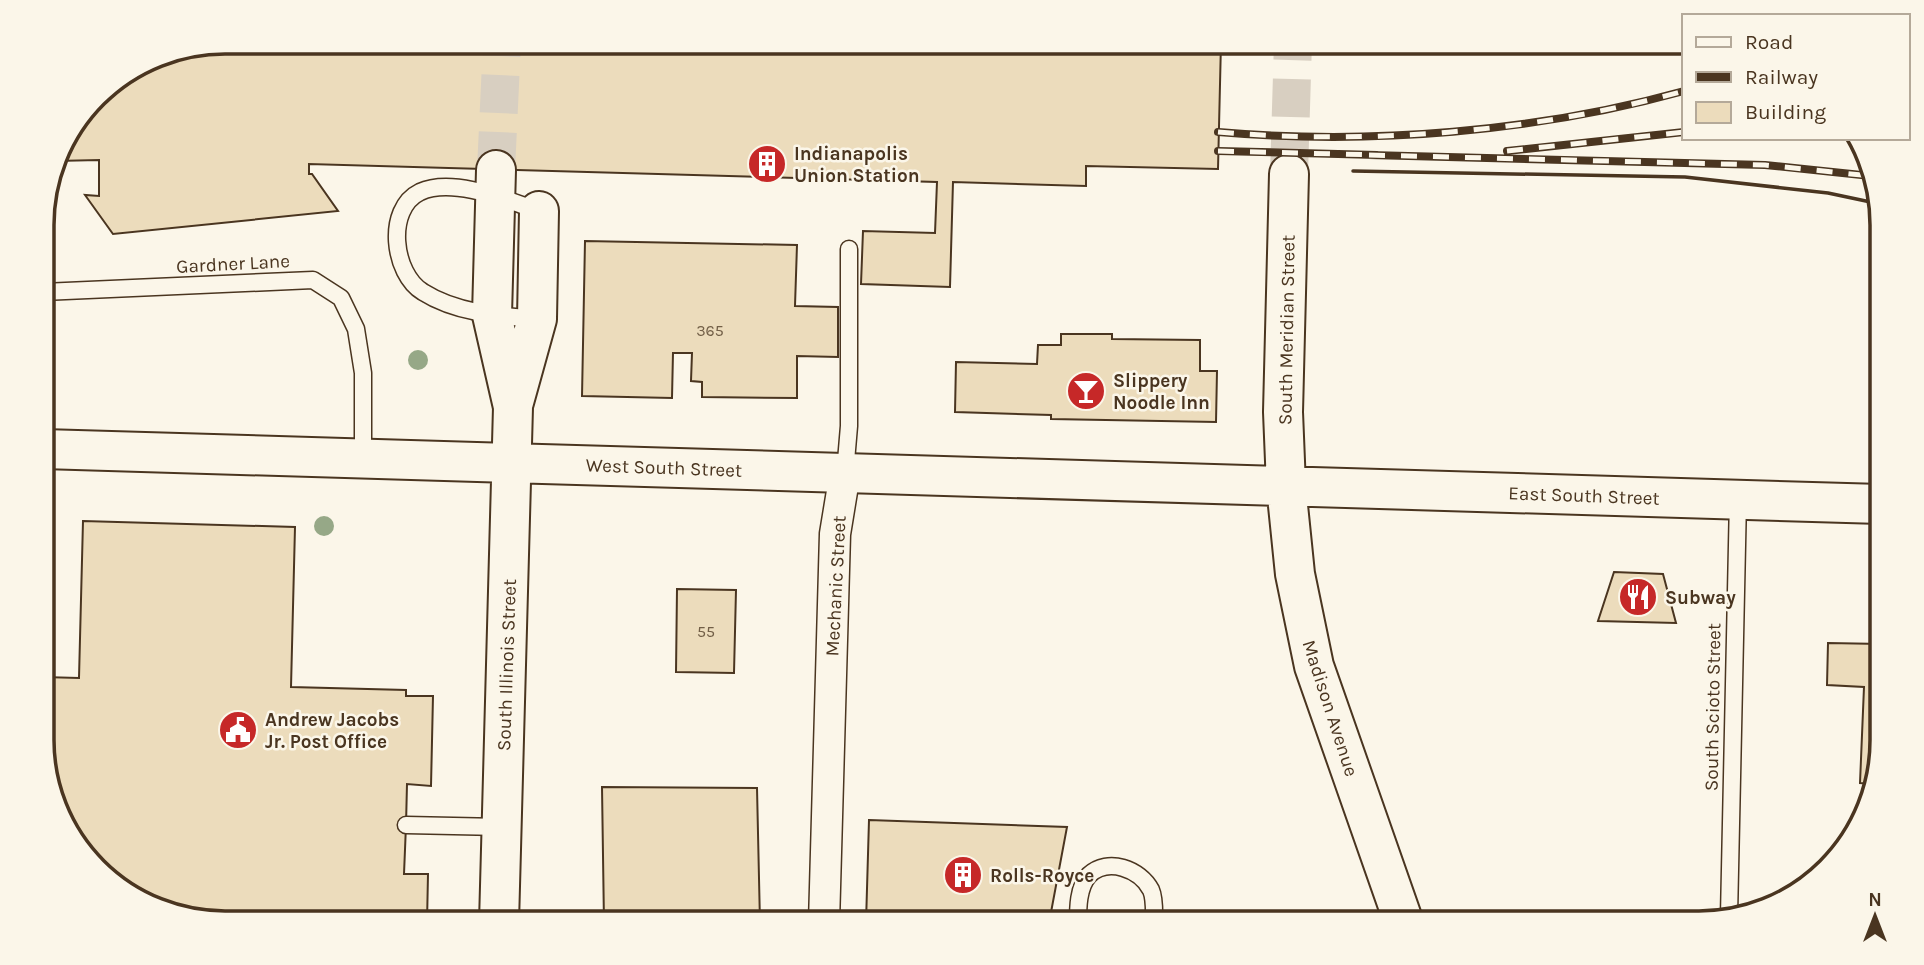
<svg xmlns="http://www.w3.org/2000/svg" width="1924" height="965" font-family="Karla,sans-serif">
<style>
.building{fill:#ecdcbc;stroke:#4a3520;stroke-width:2}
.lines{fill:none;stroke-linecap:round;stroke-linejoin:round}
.secondary-tunnel{stroke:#d8cfc1;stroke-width:38;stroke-dasharray:38 19;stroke-linecap:butt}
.service-casing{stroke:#4a3520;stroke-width:19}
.minor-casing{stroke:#4a3520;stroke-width:33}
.secondary-casing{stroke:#4a3520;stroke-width:42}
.service{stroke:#fbf6e9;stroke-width:16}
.minor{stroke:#fbf6e9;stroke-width:30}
.secondary{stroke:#fbf6e9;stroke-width:38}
.rail-casing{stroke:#4a3520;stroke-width:8}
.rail{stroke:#fbf6e9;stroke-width:5;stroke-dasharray:16;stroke-linecap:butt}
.wall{stroke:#4a3520;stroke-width:3.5}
.tree{fill:#96a887}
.labels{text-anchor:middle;stroke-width:5;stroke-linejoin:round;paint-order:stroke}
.number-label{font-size:16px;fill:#725f47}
.poi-label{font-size:19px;font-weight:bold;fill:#4a3520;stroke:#fbf6e9;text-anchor:start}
.street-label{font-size:19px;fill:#4a3520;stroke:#fbf6e9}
.rim{fill:none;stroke:#4a3520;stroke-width:3.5}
</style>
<rect width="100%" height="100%" fill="#fbf6e9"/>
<path class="building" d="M226,42h995l-3,127 -132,-3v20l-133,-4 -3,105 -89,-3 2,-53 72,2 2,-51 -628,-18v10h3l26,37 -225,23 -28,-39 14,1v-36l-43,1 5,-16 43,-57 52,-32z
M585,241l212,4 -2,61 43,1v50l-41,-1v42l-95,-1v-15l-11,-1 1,-28h-19l-1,45 -90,-2z
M1061,334h51v5l88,1v31h17l-1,51 -165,-3v-4l-96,-3 1,-50 81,2 1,-19h23z
M83,521l212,6 -4,160 115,3v6h27l-2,90 -24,-2 -1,41 -2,49h24l-1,49h-201l-81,-19 -65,-53 -36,-87 -1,-87 36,1z
M1614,572l49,2 13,49 -78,-2z
M677,589l59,1 -2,83 -58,-1z
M1828,643l54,1v96l-10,44 -12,-1 4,-96 -37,-2z
M602,787l155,1 3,135h-156z
M869,820l198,7 -18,96h-183z"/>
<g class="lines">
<path class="secondary-tunnel" d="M496,170l6,-128
M1289,174l4,-132"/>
<defs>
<path id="service" d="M43,292l270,-12 28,18 15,31 7,44v85
M537,319c-38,-3 -81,-6 -114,-27 -30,-18 -38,-83 -3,-100 33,-15 87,8 119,19
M845,473l4,-47v-177
M406,825l95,2
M1729,916l9,-417
M1078,923c0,-15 0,-36 11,-48 19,-18 51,-6 62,15 4,9 3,23 3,33"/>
<path id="minor" d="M824,923l11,-389 10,-61"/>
<path id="secondary" d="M496,170l-4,145 21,92 -14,516
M1289,174l-6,238 3,74 9,88 19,92 90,257
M514,402l23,-83 2,-108
M43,449l1838,55"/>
</defs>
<use href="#service" class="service-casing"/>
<use href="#minor" class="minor-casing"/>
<use href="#secondary" class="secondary-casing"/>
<use href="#service" class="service"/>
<use href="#minor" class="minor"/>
<use href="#secondary" class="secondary"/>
<defs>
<path id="rail" d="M1218,132c153,13 318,0 466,-41
M1218,151l159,4
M1507,151l177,-19
M1369,155l396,10 106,11"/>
</defs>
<use href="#rail" class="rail-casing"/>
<use href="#rail" class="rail"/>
<path class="wall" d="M1353,171l332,6 143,16 52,11"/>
</g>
<g class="tree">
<circle cx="418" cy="360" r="10"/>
<circle cx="324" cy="526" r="10"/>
</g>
<defs>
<symbol id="building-disc" viewBox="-11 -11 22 22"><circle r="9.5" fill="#c62828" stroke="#fbf6e9"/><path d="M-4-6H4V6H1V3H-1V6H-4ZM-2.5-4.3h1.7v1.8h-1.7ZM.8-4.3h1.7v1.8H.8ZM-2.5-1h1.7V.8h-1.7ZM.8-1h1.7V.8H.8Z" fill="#fff"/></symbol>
<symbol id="bar-disc" viewBox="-11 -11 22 22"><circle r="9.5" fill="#c62828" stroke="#fbf6e9"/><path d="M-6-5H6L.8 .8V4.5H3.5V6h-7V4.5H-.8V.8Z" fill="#fff"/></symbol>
<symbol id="restaurant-disc" viewBox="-11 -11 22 22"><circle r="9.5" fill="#c62828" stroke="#fbf6e9"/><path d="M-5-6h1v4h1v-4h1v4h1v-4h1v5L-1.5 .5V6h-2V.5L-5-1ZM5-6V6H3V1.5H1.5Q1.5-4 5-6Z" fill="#fff"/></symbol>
<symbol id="civic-disc" viewBox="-11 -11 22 22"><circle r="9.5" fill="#c62828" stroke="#fbf6e9"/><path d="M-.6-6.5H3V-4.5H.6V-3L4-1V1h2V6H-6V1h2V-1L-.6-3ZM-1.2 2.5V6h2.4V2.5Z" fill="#fff"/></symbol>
</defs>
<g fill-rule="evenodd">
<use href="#building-disc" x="745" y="142" width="44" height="44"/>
<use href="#bar-disc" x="1064" y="369" width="44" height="44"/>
<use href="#restaurant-disc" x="1616" y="575" width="44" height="44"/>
<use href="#civic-disc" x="216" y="708" width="44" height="44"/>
<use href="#building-disc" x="941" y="853" width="44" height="44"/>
</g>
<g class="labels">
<g class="number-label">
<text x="710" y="336">365</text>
<text x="706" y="637">55</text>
</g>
<g class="poi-label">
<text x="794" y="160">Indianapolis<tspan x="794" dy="22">Union Station</tspan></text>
<text x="1113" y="387">Slippery<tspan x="1113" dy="22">Noodle Inn</tspan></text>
<text x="1665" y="604">Subway</text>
<text x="265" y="726">Andrew Jacobs<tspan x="265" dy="22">Jr. Post Office</tspan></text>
<text x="990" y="882">Rolls-Royce</text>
</g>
<g class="street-label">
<text transform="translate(233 263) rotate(-3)" y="7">Gardner Lane</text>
<text transform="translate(1286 330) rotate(-89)" y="7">South Meridian Street</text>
<text transform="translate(664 467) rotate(2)" y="7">West South Street</text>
<text transform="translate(1584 495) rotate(2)" y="7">East South Street</text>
<text transform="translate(835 586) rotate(-87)" y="7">Mechanic Street</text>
<text transform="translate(506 665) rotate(-88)" y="7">South Illinois Street</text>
<text transform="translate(1712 707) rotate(-89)" y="7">South Scioto Street</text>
<text transform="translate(1331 708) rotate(72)" y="7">Madison Avenue</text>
</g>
</g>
<path d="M0 0H1924V965H0ZM225 54H1699A171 171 0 0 1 1870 225V740A171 171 0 0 1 1699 911H225A171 171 0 0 1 54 740V225A171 171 0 0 1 225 54Z" fill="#fbf6e9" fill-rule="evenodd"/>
<path class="rim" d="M225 54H1699A171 171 0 0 1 1870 225V740A171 171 0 0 1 1699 911H225A171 171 0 0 1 54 740V225A171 171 0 0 1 225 54Z"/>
<rect x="1682" y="14" width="228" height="126" fill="#fbf6e9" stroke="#b4a999" stroke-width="2"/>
<rect x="1696" y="37" width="35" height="10" fill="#fbf6e9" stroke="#b4a999" stroke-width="2"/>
<text x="1745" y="49" font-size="21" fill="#4a3520">Road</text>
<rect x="1696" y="72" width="35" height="10" fill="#4a3520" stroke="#b4a999" stroke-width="2"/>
<text x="1745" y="84" font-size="21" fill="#4a3520">Railway</text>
<rect x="1696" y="102" width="35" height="21" fill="#ecdcbc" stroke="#b4a999" stroke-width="2"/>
<text x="1745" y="119" font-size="21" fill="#4a3520">Building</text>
<g transform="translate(1875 916)" stroke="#fbf6e9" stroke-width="5" paint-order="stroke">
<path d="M0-5L12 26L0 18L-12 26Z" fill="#4a3520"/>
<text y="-10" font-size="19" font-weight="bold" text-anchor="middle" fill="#4a3520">N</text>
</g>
</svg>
